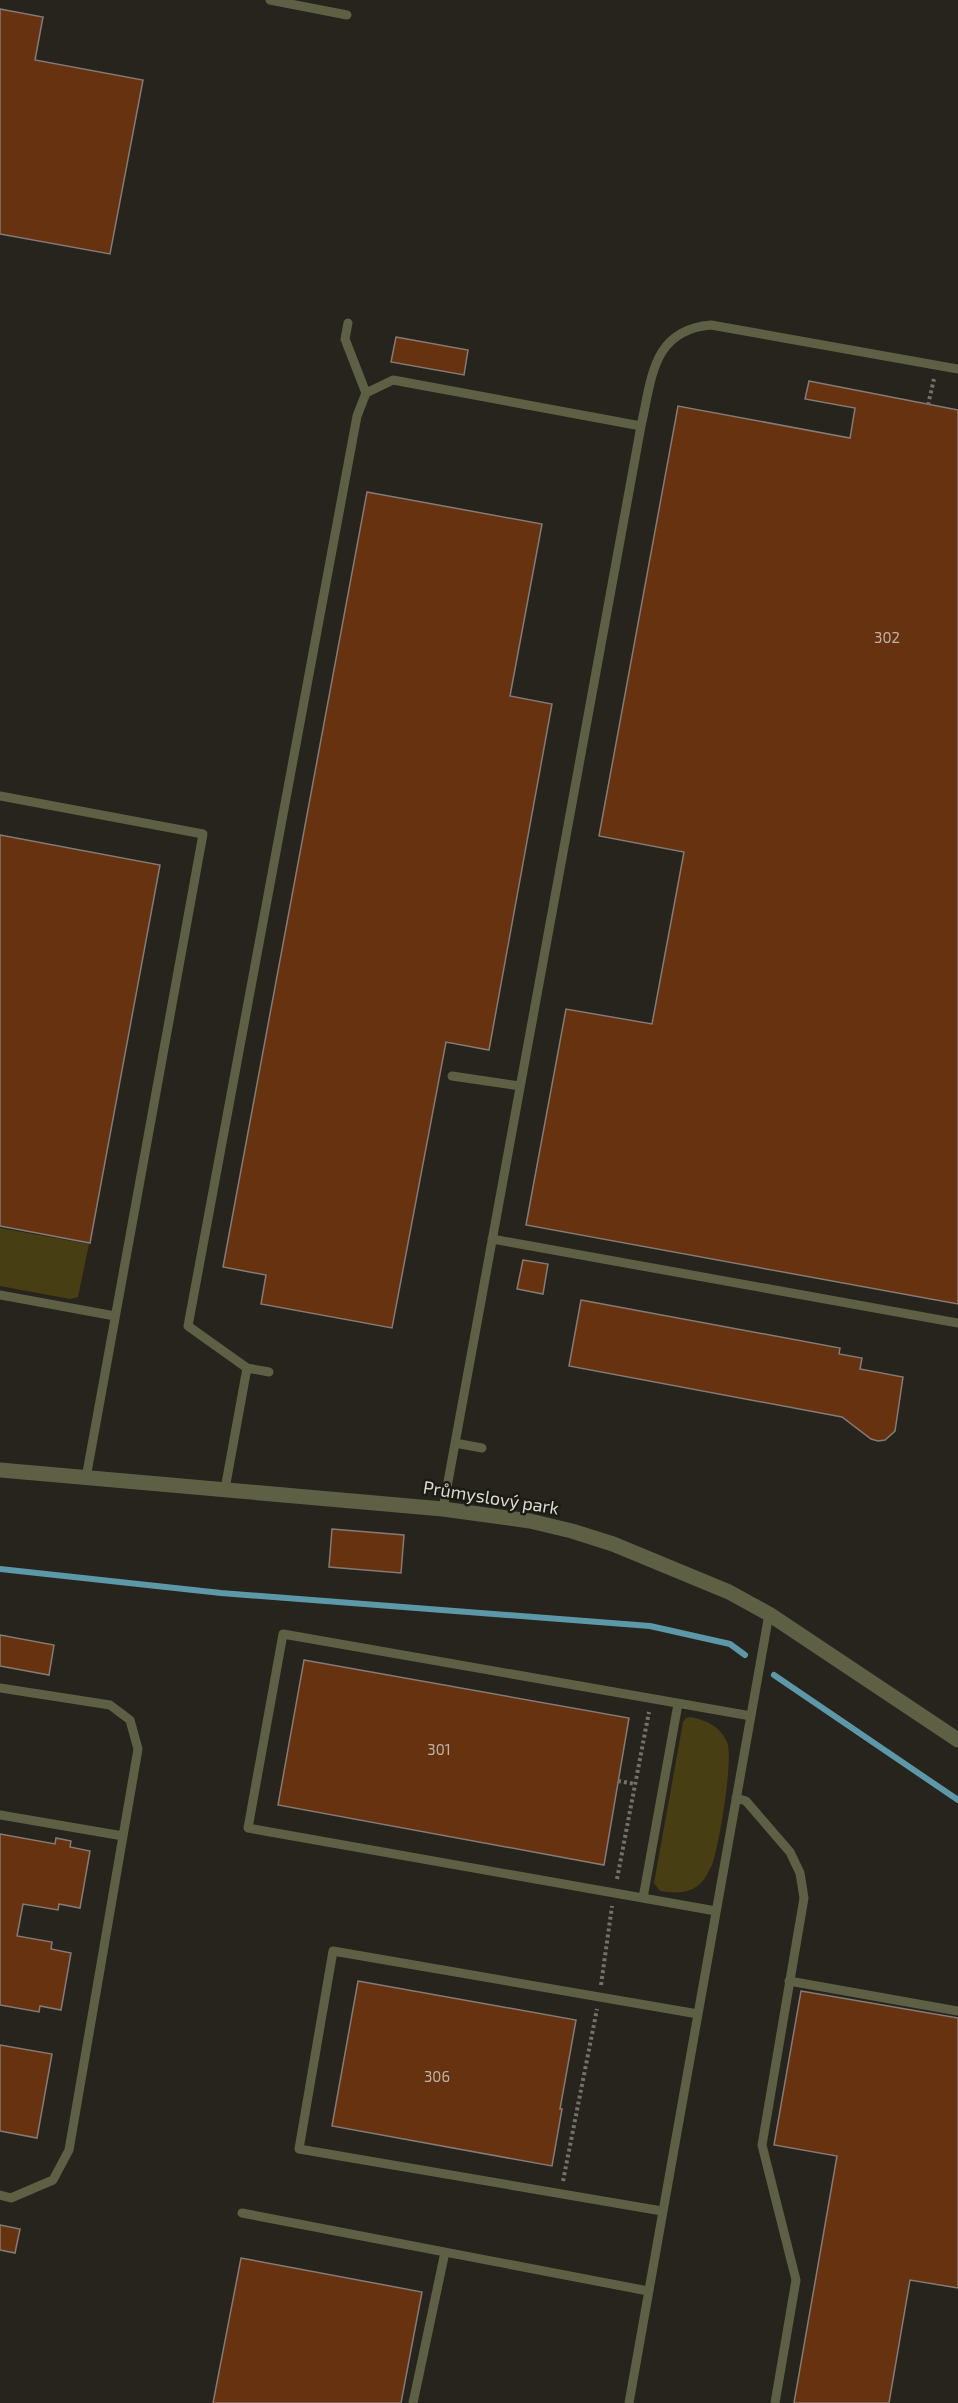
<svg xmlns="http://www.w3.org/2000/svg" width="958" height="2403" font-family="'Exo 2',sans-serif">
<style>
.green{fill:#473e14}
.lines{fill:none;stroke-linecap:round;stroke-linejoin:round}
.stream{stroke:#5d98a9;stroke-width:6}
.building{fill:#673210;stroke:#847b76;stroke-width:1.5}
.path{stroke:#72716b;stroke-width:4;stroke-dasharray:3 3;stroke-linecap:butt}
.lane{stroke:#5e6045;stroke-width:9}
.street{stroke:#5e6045;stroke-width:15}
.labels{text-anchor:middle;stroke-width:5;stroke-linejoin:round;paint-order:stroke}
.number-label{font-size:15px;fill:#bfb1a4}
.street-label{font-size:18px;fill:#dcdbd6;stroke:#1c1b14}
</style>
<rect width="100%" height="100%" fill="#26241d"/>
<path class="green" d="M0,1228l89,16 -11,53 -8,2 -70,-13z
M690,1717c16,3 30,9 37,25 7,16 -8,105 -15,123 -4,8 -8,17 -16,22 -11,7 -24,6 -36,4l-6,-8 29,-161 3,-4z"/>
<g class="lines">
<path class="stream" d="M0,1569l221,24 429,33 80,18 15,11
M774,1675l184,125"/>
</g>
<path class="building" d="M0,9l43,8 -8,43 108,20 -33,174 -110,-20z
M396,337l72,13 -4,25 -73,-13z
M809,381l149,29v894l-432,-79 40,-216 86,15 32,-172 -85,-16 79,-430 172,32 5,-30 -50,-9z
M367,492l175,32 -32,172 42,8 -63,346 -43,-8 -54,286 -131,-24 5,-29 -43,-8z
M0,835l160,30 -70,378 -90,-17z
M523,1260l25,4 -5,30 -26,-5z
M581,1300l259,48 -1,6 23,4 -2,11 43,8 -8,54 -10,9 -7,1 -7,-2 -29,-22 -273,-51z
M332,1529l72,6 -3,38 -72,-6z
M0,1635l54,10 -5,30 -49,-9z
M304,1660l325,58 -25,147 -326,-60z
M0,1834l55,10 1,-6 15,3 -1,6 20,4 -10,57 -21,-4 -1,6 -35,-6 -6,32 35,6 -1,7 20,4 -10,57 -21,-4 -1,6 -39,-7z
M358,1981l218,39 -16,89h2l-10,57 -220,-40z
M801,1991l157,27v270l-48,-8 -21,123h-95l43,-247 -63,-11z
M0,2045l52,9 -15,84 -37,-7z
M0,2225l20,4 -5,24 -15,-3z
M241,2258l181,34 -21,111h-188z"/>
<g class="lines">
<path class="path" d="M928,405l6,-26
M618,1781l17,3
M617,1879l32,-167
M601,1985l11,-79
M563,2181l34,-172"/>
<path class="lane" d="M270,0l77,15
M366,393l27,-13 248,46
M0,796l203,38 -117,644
M452,1076l68,10
M492,1239l466,84
M0,1295l115,21
M247,1368l-59,-42 169,-910 9,-23 -21,-54 3,-16
M455,1443l27,5
M225,1489l22,-121 22,4
M443,1509l198,-1083c11,-48 11,-96 70,-101l247,44
M0,1688l110,17 20,15 8,29 -69,401 -16,30 -42,18 -11,-3
M736,1798l10,3 44,51 10,21 4,25 -42,247 34,135 -21,123
M0,1815l123,21
M643,1898l35,-194
M716,1911l-468,-83 35,-194 468,82
M789,1981l169,30
M662,2211l-363,-62 34,-198 365,63
M242,2213l406,78
M413,2403l32,-151
M629,2403l140,-789"/>
<path class="street" d="M0,1470l443,39 87,12 42,10 41,13 116,48 40,22 189,126"/>
</g>
<g class="labels">
<g class="number-label">
<text x="887" y="643">302</text>
<text x="439" y="1755">301</text>
<text x="437" y="2082">306</text>
</g>
<g class="street-label">
<text transform="translate(491 1498) rotate(9)" y="6">Průmyslový park</text>
</g>
</g>
</svg>
